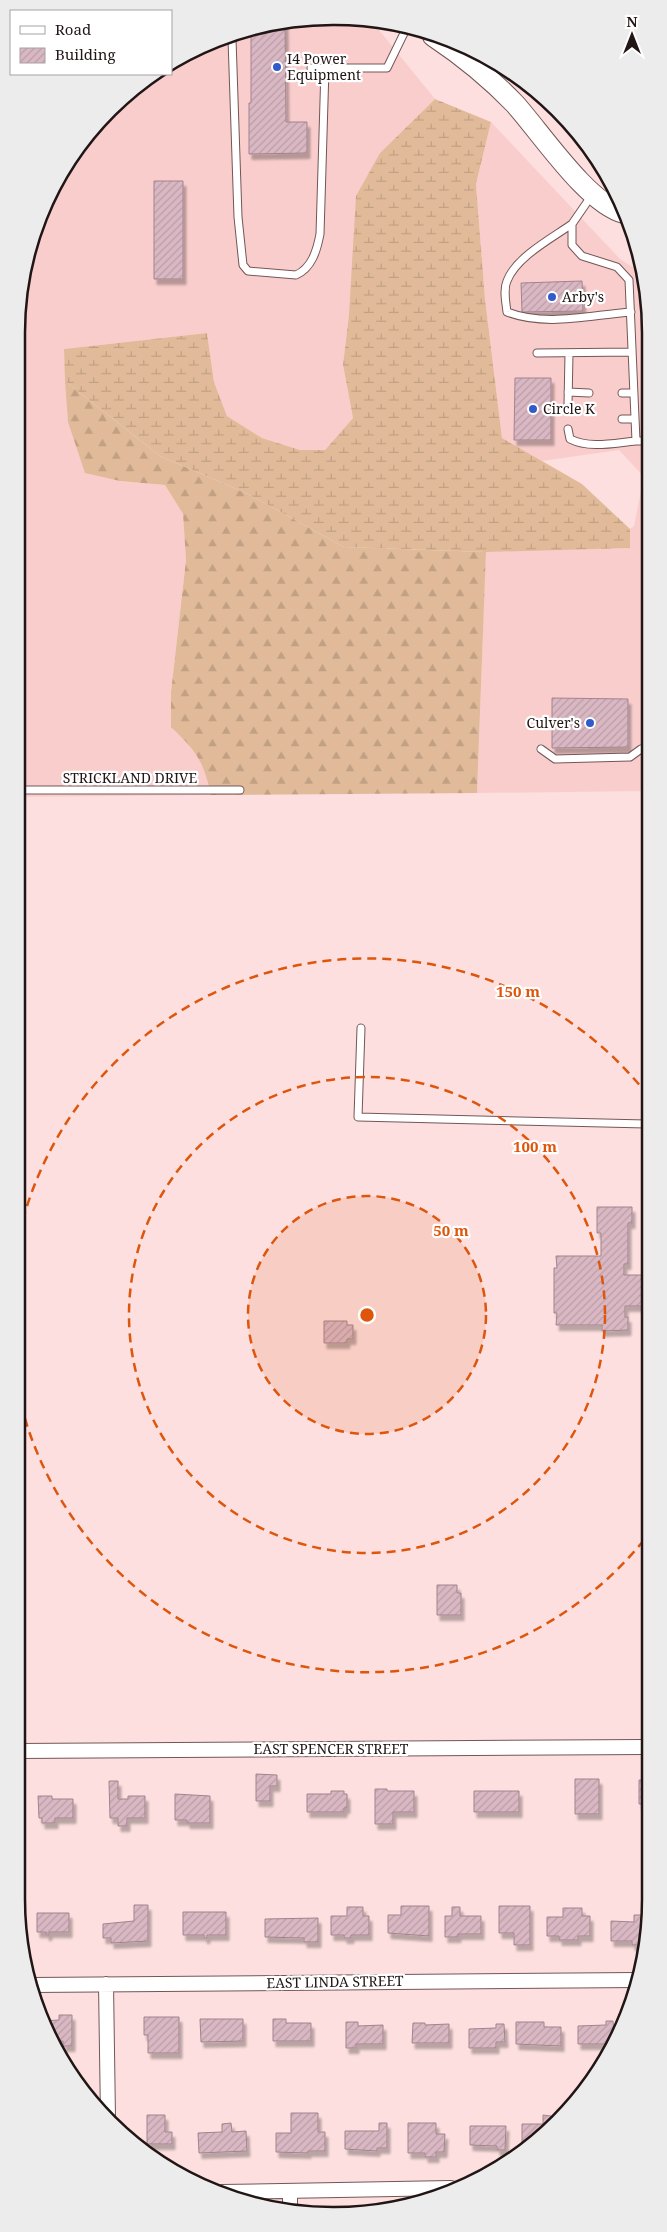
<svg xmlns="http://www.w3.org/2000/svg" width="667" height="2232" font-family="'Noto Serif',serif">
<style>
.built{fill:#facdcd}
.forest{fill:url(#forest-firs)}
.wetland{fill:url(#wetland-marsh)}
.building{fill:url(#building-hatch);stroke:#a2838d;filter:url(#shadow)}
.lines{fill:none;stroke-linecap:round;stroke-linejoin:round}
.lane-casing{stroke:#745656;stroke-width:9}
.street-casing{stroke:#745656;stroke-width:16}
.secondary-casing{stroke:#745656;stroke-width:22}
.lane{stroke:#fff;stroke-width:7}
.street{stroke:#fff;stroke-width:14}
.secondary{stroke:#fff;stroke-width:20}
.ring{fill:none;stroke:#de560c;stroke-width:2.5;stroke-dasharray:9 6}
.poi-dot{fill:#315aca;stroke:#fff;stroke-width:2}
.labels{text-anchor:middle;stroke-width:4.5;stroke-linejoin:round;paint-order:stroke}
.poi-label{font-size:14px;fill:#211515;stroke:#fff;text-anchor:start}
.street-label{font-size:14px;fill:#211515;stroke:#fff}
.rim{fill:none;stroke:#211515;stroke-width:2.5}
.centre{fill:#de560c;stroke:#fff;stroke-width:2.5}
.ring-label{font-size:15px;text-anchor:middle;font-weight:bold;fill:#de560c;stroke:#fff;stroke-width:4.5;stroke-linejoin:round;paint-order:stroke}
</style>
<defs>
<pattern id="forest-firs" width="22" height="20" patternUnits="userSpaceOnUse" patternTransform="scale(1.25)"><rect width="22" height="20" fill="#e1bb99"/><path d="M5 1l3.5 6h-7zM16 11l3.5 6h-7z" fill="#c1a083"/></pattern>
<pattern id="wetland-marsh" width="20" height="14" patternUnits="userSpaceOnUse" patternTransform="scale(1.25)"><rect width="20" height="14" fill="#e1bb99"/><path d="M1 5h8M5 5V1M11 12h8M15 12V8" fill="none" stroke="#c1a083"/></pattern>
<pattern id="building-hatch" width="6" height="6" patternUnits="userSpaceOnUse" patternTransform="scale(1.25)"><rect width="6" height="6" fill="#d9b8c3"/><path d="M-1 1l2-2M0 6l6-6M5 7l2-2" fill="none" stroke="#ba9da7"/></pattern>
<filter id="shadow"><feDropShadow dx="3" dy="5.5" stdDeviation="1" flood-color="#0004"/></filter>
</defs>
<rect width="100%" height="100%" fill="#fcdfde"/>
<path class="built" d="M272,22h92l15,8 56,69 -55,54 -31,161 -6,51 10,53 -28,32h-25l-38,-12 -35,-22 -13,-34 -7,-49 -143,16 4,73 52,59 45,4 18,29 3,46 -15,132v35l17,16 16,22 7,30 -191,2 2,-526 48,-114 83,-83h18v-10z
M491,122l129,137 22,14 6,19 -1,499 -170,2 9,-243 144,-2v-19l4,-3 10,-49 -25,-27 -77,11 -40,-23 -17,-139 -9,-115z"/>
<path class="forest" d="M65,381l95,75 88,38 96,53 142,5 -9,241 -266,2c-8,-35 -14,-43 -40,-68v-35l15,-132 -3,-46 -18,-29 -45,-4 -35,-8 -17,-51z"/>
<path class="wetland" d="M435,99l56,23 -15,62 9,115 17,139 80,46 48,45v19l-144,4 -142,-5 -96,-53 -88,-38 -95,-75 -1,-32 143,-16 7,49 13,34 35,22 38,12h25l28,-32 -10,-53 6,-51 7,-118 24,-43z"/>
<path class="building" d="M272,22h13l1,100h21v31l-58,1v-51h2v-72z
M154,181h29v98h-29z
M582,281l1,30 -61,1 -1,-29z
M515,378h36v62h-37z
M552,698l76,1v48l-76,1z
M597,1207h35v16h-4v41h-4v11h22v31h-21v11h3v13l-26,1v-6h-46l1,-12h-3v-45h3l-1,-12h45v-23h-4z
M324,1321h23v4h6v14h-6v4h-23z
M437,1585h20v8h4v22h-24z
M256,1774l21,1v11h-7v15h-14z
M575,1779h24v35h-24z
M639,1780h6v24h-6z
M109,1781h9v18h10v-3h17v22h-18v8h-9v-8h-8z
M375,1789h12v2h27v21h-21v12h-18z
M331,1791h13v3h3v14h-3v4h-37v-18h24z
M474,1791h45v21h-45z
M175,1794l35,2v27h-23v-3h-12z
M38,1796h14v3h21v19h-18v5h-13v-5h-3z
M134,1905h14v36l-37,2v-5h-8v-14l31,-3z
M401,1906h28v30l-41,-3v-18h13z
M499,1906h31v39h-16v-12h-15z
M347,1907h16v9h6v19h-18v3h-7v-3h-13v-19h16z
M452,1907h8v9h21v18h-23v3h-13v-21h7z
M563,1908h19v8h8v20h-12v4h-19v-4h-12v-19h16z
M183,1912h43v23h-19v3h-3v-3h-21z
M37,1913h32v19h-20v3h-3v-3h-9z
M634,1915h9l2,30h-13v-4h-21v-20l23,1z
M318,1918v24h-14v-4l-39,-1v-18z
M59,2015h13v31h-9v-5h-10l-12,-20 18,-1z
M144,2017h35v36h-31v-18h-4z
M200,2019h43v22l-42,1z
M273,2019h13v4h25v18h-38z
M606,2021h7l1,13 -4,10h-32v-18l28,-1z
M346,2022h12v4l25,-1v19h-27v4h-10z
M516,2022h28v5h17v19l-45,-2z
M413,2023h12v2l24,-1v19h-37z
M496,2024h8l1,18h-9v6h-27v-19l27,-1z
M291,2113h27v19h7v19h-17v2l-32,-1v-19h15z
M147,2115h18v17h7v12h-25z
M543,2115l15,2 -25,26h-11v-19h21z
M231,2123l1,9 14,-1 1,20 -48,2 -1,-20 24,-1v-8z
M379,2123h8v25h-10v3l-32,-2v-18h34z
M408,2123h28v11h9l-1,18h-8v5h-11v-4h-17z
M470,2126h36l-1,24h-8v-4l-27,-1z"/>
<g class="lines">
<defs>
<path id="lane" d="M232,39l6,178 5,48 5,6 48,4c16,-7 21,-25 24,-41l5,-166
M311,68h76l20,-41
M592,195l-20,29v21l10,11 35,11 12,13 7,161h12
M572,224c-20,14 -56,33 -65,57 -4,9 -1,22 0,31 39,15 83,3 124,0
M537,353l95,-1
M568,392l21,1
M622,393h12
M568,405l1,-52
M622,419h13
M568,429l2,10c20,10 44,4 66,2
M541,749l14,10 75,-2 11,-8
M20,790h220
M361,1028l-3,89 288,7"/>
<path id="street" d="M17,1751l628,-4
M106,1984l2,134
M33,1985l604,-5
M290,2191v21
M222,2192l229,-4"/>
<path id="secondary" d="M433,36c30,20 57,42 82,68 26,29 73,100 109,109"/>
</defs>
<use href="#lane" class="lane-casing"/>
<use href="#street" class="street-casing"/>
<use href="#secondary" class="secondary-casing"/>
<use href="#lane" class="lane"/>
<use href="#street" class="street"/>
<use href="#secondary" class="secondary"/>
</g>
<circle cx="367" cy="1315" r="119" fill="#de560c" fill-opacity=".12"/>
<g class="ring">
<circle cx="367" cy="1315" r="119"/>
<circle cx="367" cy="1315" r="238"/>
<path d="M644 1540A357 357 0 0 1 18 1392M19 1235A357 357 0 0 1 646 1093"/>
</g>
<g class="poi-dot">
<circle cx="277" cy="67" r="5"/>
<circle cx="552" cy="297" r="5"/>
<circle cx="533" cy="409" r="5"/>
<circle cx="590" cy="723" r="5"/>
</g>
<g class="labels">
<g class="poi-label">
<text x="287" y="64">I4 Power<tspan x="287" dy="16">Equipment</tspan></text>
<text x="562" y="302">Arby's</text>
<text x="543" y="414">Circle K</text>
<text x="580" y="728" text-anchor="end">Culver's</text>
</g>
<g class="street-label">
<text x="130" y="783">STRICKLAND DRIVE</text>
<text x="331" y="1754">EAST SPENCER STREET</text>
<text transform="translate(335 1982) rotate(-1)" y="5">EAST LINDA STREET</text>
</g>
</g>
<path d="M0 0H667V2232H0ZM333 25H334A308 308 0 0 1 642 333V1899A308 308 0 0 1 334 2207H333A308 308 0 0 1 25 1899V333A308 308 0 0 1 333 25Z" fill="#edecec" fill-rule="evenodd"/>
<path class="rim" d="M333 25H334A308 308 0 0 1 642 333V1899A308 308 0 0 1 334 2207H333A308 308 0 0 1 25 1899V333A308 308 0 0 1 333 25Z"/>
<circle cx="367" cy="1315" r="8" class="centre"/>
<g class="ring-label">
<text x="518" y="997">150 m</text>
<text x="535" y="1152">100 m</text>
<text x="451" y="1236">50 m</text>
</g>
<rect x="10" y="10" width="162" height="65" fill="#ffffff" stroke="#a6a1a1"/>
<rect x="20" y="26" width="25" height="8" fill="#ffffff" stroke="#a6a1a1"/>
<text x="55" y="35" font-size="15" fill="#211515">Road</text>
<rect x="20" y="48" width="25" height="15" fill="url(#building-hatch)" stroke="#a6a1a1"/>
<text x="55" y="60" font-size="15" fill="#211515">Building</text>
<g transform="translate(632 35)" stroke="#ffffff" stroke-width="4" paint-order="stroke">
<path d="M0-4L9 19L0 12L-9 19Z" fill="#211515"/>
<text y="-8" font-size="14" font-weight="bold" text-anchor="middle" fill="#211515">N</text>
</g>
</svg>
